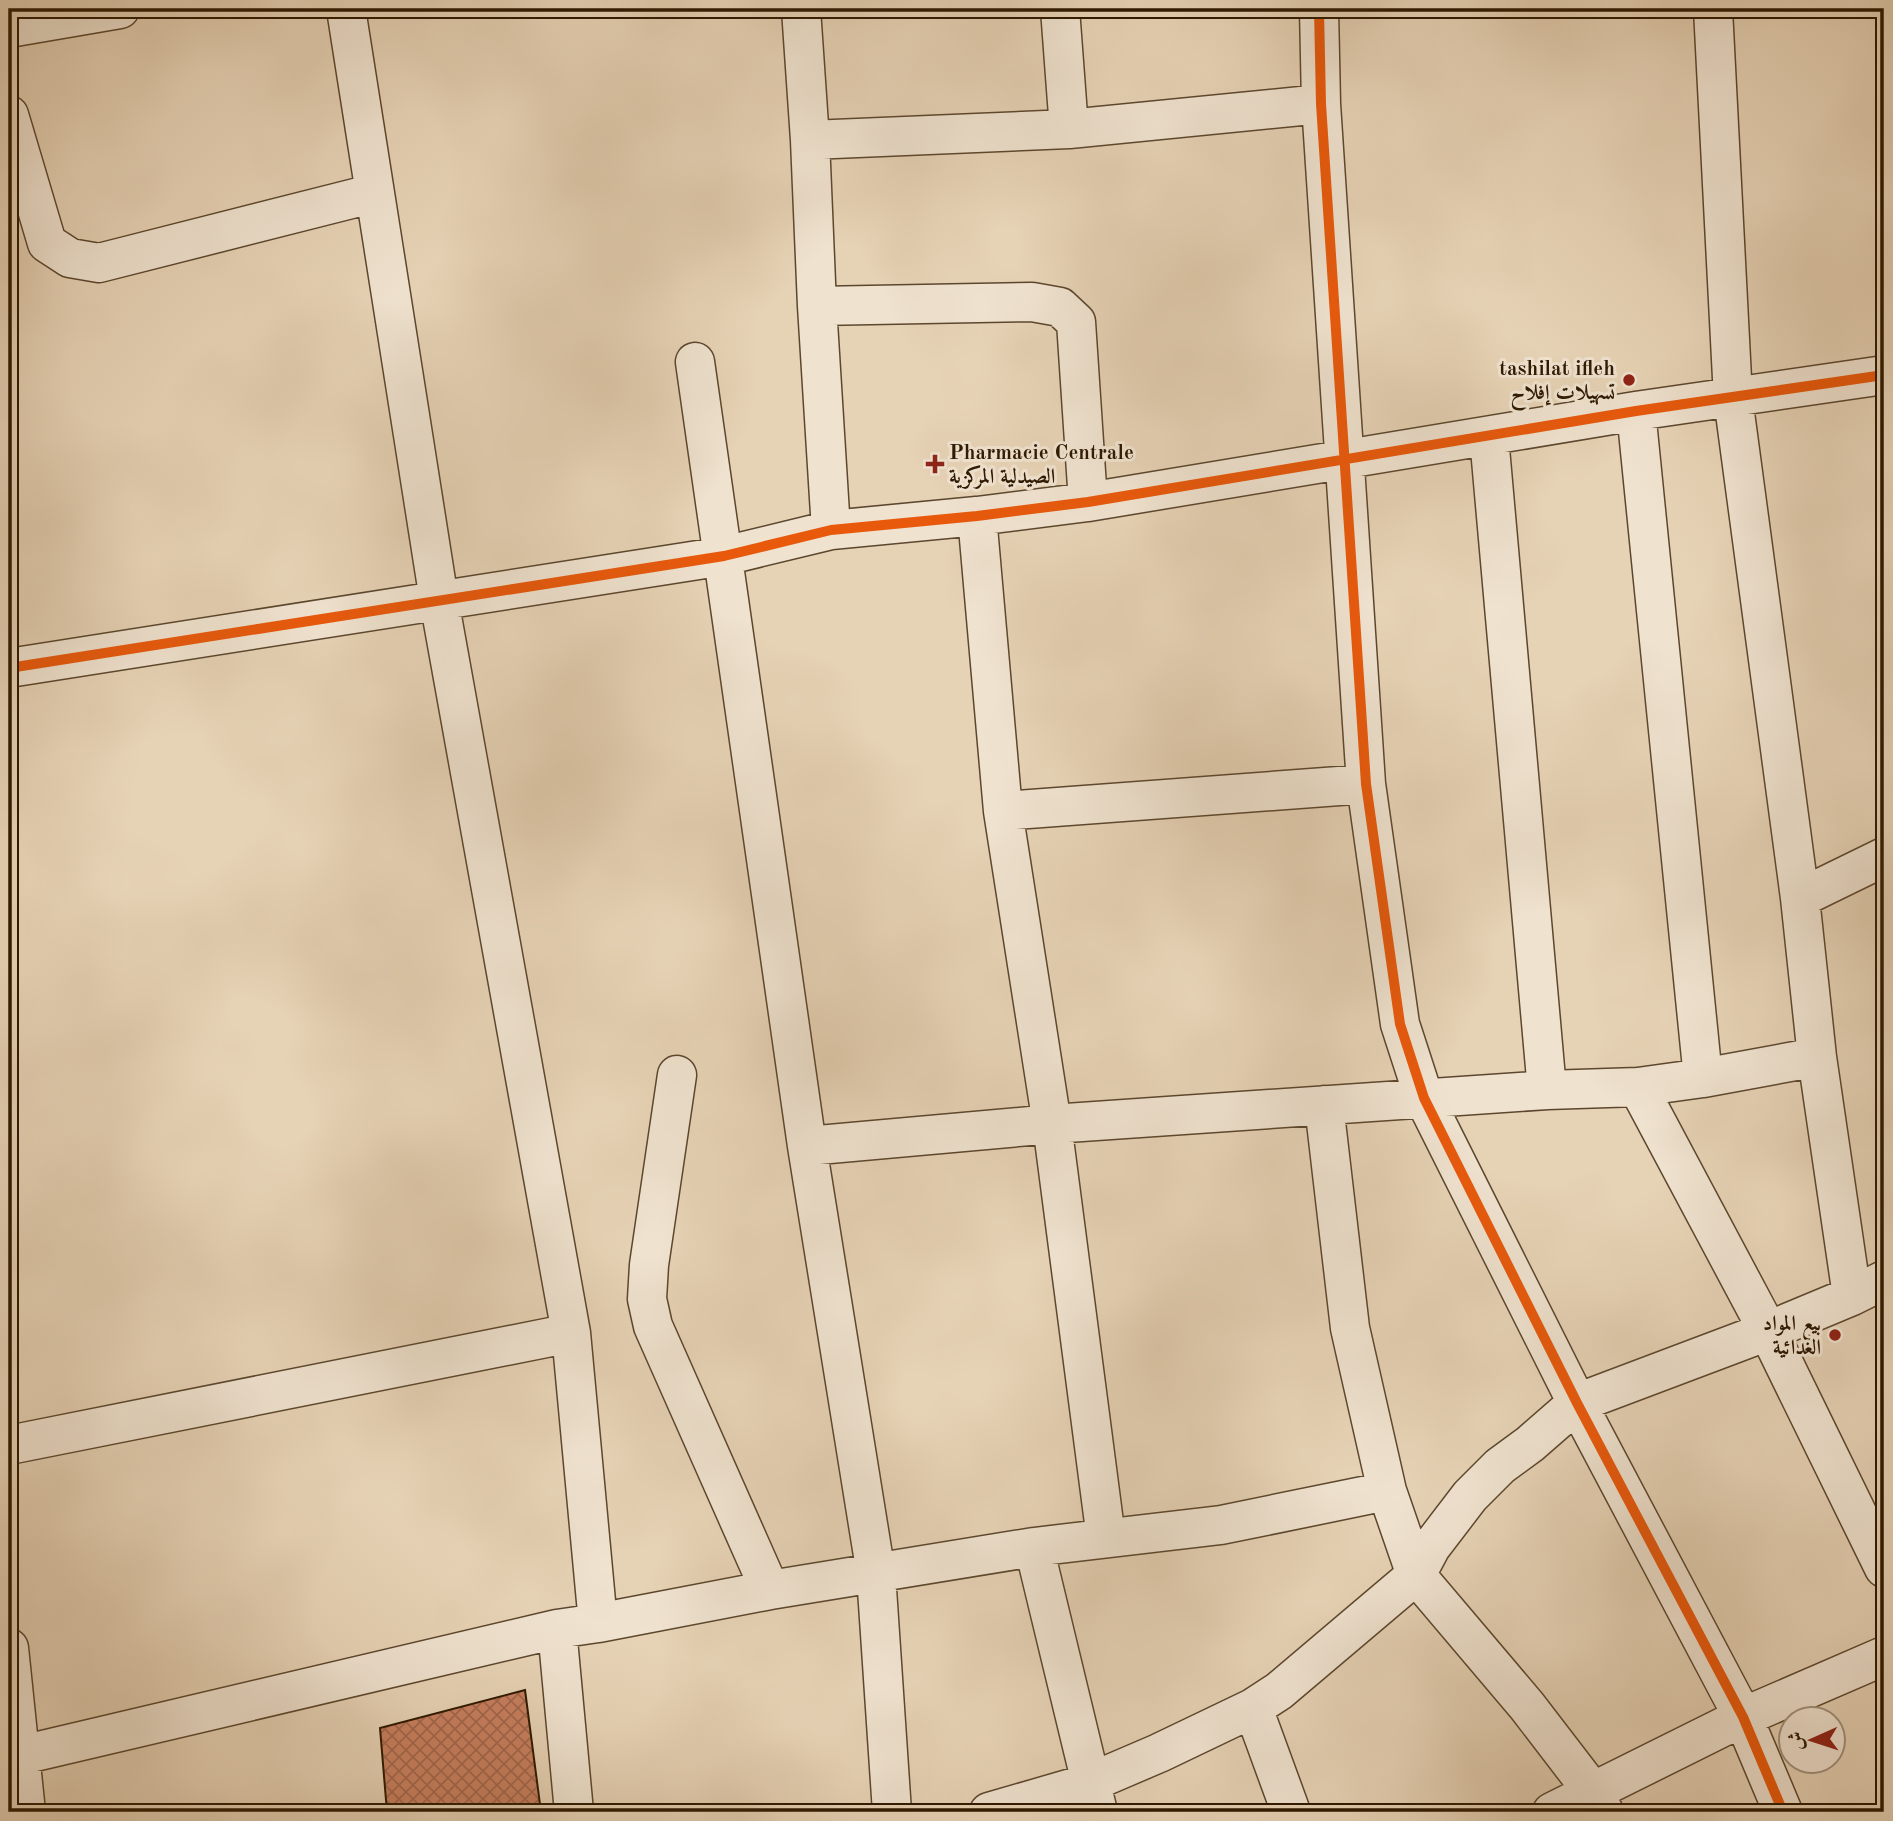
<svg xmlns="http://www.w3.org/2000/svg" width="1893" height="1821" font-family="'Old Standard TT',Amiri,serif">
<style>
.building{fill:url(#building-cross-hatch);stroke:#2e1901;stroke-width:2}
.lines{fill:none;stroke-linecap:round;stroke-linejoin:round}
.minor-casing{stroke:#5c472e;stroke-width:41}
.minor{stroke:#efe2cf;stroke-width:38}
.cycleway-casing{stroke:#efe2cf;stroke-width:15}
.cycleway{stroke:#e8590c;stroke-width:10}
.poi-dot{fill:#8f2418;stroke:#efe2cf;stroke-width:2.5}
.labels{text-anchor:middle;stroke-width:6;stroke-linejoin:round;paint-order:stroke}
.poi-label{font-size:21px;font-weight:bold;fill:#2e1901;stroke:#efe2cf;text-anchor:end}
</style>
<defs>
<pattern id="building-cross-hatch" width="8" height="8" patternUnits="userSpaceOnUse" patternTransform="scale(1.75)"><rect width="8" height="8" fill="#c77f5f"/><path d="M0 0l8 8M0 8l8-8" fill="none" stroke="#a2674c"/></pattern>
</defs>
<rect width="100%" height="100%" fill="#e6d2b5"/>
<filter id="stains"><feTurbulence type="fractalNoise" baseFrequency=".00286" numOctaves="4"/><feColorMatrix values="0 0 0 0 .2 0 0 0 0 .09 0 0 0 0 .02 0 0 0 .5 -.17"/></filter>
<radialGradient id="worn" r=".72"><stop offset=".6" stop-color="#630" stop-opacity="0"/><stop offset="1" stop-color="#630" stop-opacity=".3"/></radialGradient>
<path class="building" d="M525,1690l16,122h-154l-7,-84z"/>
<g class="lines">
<defs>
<path id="minor" d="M346,9l93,591 132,733 27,290
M801,9l9,131 7,166 14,224
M1319,9l2,95 45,680 34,240 24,74 153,305 166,314 40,95
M1713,9l20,389 67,500 17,159 35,239
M9,28l111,-19
M9,115l38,128 23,15 29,5 276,-70
M1069,129l252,-25
M810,140l259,-11 -9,-120
M817,306l215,-4 28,5 16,15 12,180
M695,362l112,784 69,428 16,238
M1636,411l67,667
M1489,437l58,653
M977,516l26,295 49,313 54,414
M9,668l715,-112 107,-26 146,-14 111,-14 548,-91 248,-36
M1003,811l363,-27
M1800,898l84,-41
M677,1075l-28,190 -2,34 6,27 117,264
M1638,1087l130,244 116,237
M1324,1105l26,223 37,163 29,84 111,131 66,86 11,20
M807,1146l245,-22 495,-34 91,-3 65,-9 114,-21
M9,1445l562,-112
M1034,1547l64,265
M557,1629l17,183
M9,1648l17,164
M1253,1708l38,104
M9,1758l548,-129 41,-6 172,-33 264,-43 187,-22 166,-34
M989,1812l100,-29 70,-30 94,-45 26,-17 137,-116 15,-28 39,-51 30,-30 30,-22 47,-41 191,-72 84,-35 32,-16
M1552,1812l191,-95 141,-61"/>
</defs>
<use href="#minor" class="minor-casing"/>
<use href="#minor" class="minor"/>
<defs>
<path id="cycleway" d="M1319,9l2,95 45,680 34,240 24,74 153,305 166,314 40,95
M9,668l715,-112 107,-26 146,-14 111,-14 548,-91 248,-36"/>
</defs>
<use href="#cycleway" class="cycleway-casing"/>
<use href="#cycleway" class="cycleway"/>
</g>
<g class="poi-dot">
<circle cx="1629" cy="380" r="7"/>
<path d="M931.5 453.5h7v7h7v7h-7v7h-7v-7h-7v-7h7z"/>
<circle cx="1835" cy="1335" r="7"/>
</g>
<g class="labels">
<g class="poi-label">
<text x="1615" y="375">tashilat ifleh<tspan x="1615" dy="24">تسهيلات إفلاح</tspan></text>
<text x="949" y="459" text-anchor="start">Pharmacie Centrale<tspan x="949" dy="24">الصيدلية المركزية</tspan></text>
<text x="1821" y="1330">بيع المواد<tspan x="1821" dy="24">الغدائية</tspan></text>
</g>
</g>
<rect width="1893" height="1821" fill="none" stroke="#e6d2b5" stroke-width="35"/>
<rect x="10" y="10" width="1872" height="1800" fill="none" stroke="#2e1901" stroke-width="3.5"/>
<rect x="18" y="18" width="1858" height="1786" fill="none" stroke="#2e1901" stroke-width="2"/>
<g transform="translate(1812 1740) rotate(267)"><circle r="33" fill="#efe2cf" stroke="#a2927d" stroke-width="2"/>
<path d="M0-5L12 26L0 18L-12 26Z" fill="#8f2418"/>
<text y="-10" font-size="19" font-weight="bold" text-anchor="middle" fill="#2e1901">ش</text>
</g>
<rect width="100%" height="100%" filter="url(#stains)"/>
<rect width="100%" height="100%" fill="url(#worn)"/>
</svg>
